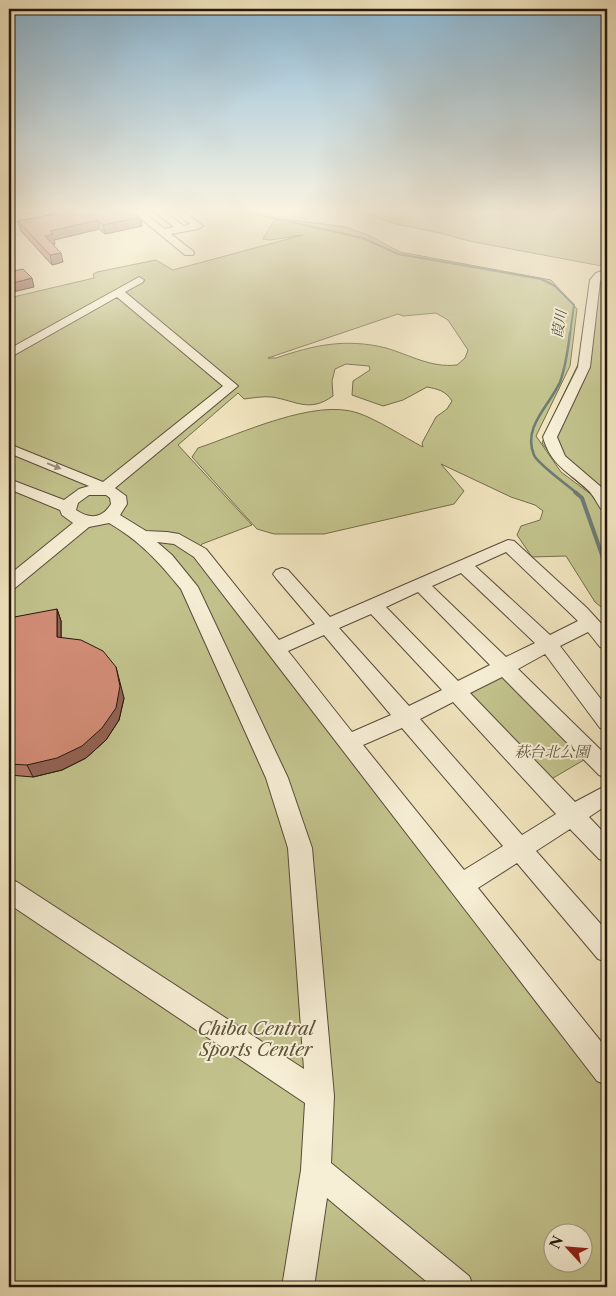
<svg xmlns="http://www.w3.org/2000/svg" width="616" height="1296" font-family="'Libre Caslon Text','Noto Serif JP',serif">
<style>
.green{fill:#c2c28c;stroke:#746d4d;fill-rule:evenodd}
.lines{fill:none;stroke-linecap:round;stroke-linejoin:round}
.stream-far2{stroke:#6d7b75;stroke-width:2}
.stream-far1{stroke:#6d7b75;stroke-width:2.5}
.stream{stroke:#6d7b75;stroke-width:4}
.minor-casing{stroke:#584b3a;stroke-width:2}
.minor{fill:#f6eed5;fill-rule:evenodd}
.wall{fill:#b57865;stroke:#25180e}
.shaded-wall{fill:#936253;stroke:#25180e}
.building{fill:#d28c76;stroke:#25180e}
.oneway{fill:#988e7b}
.labels{text-anchor:middle;stroke-width:4;stroke-linejoin:round;paint-order:stroke}
.far-water-label{font-size:14px;font-style:italic;fill:#4f524a;stroke:#f6eed5}
.park-label{font-size:15px;font-style:italic;fill:#5c543a;stroke:#f6eed5}
.near-park-label{font-size:18px;font-style:italic;fill:#5c543a;stroke:#f6eed5}
</style>
<rect width="100%" height="100%" fill="#f1e5bf"/>
<filter id="stains"><feTurbulence type="fractalNoise" baseFrequency=".004" numOctaves="4"/><feColorMatrix values="0 0 0 0 .2 0 0 0 0 .09 0 0 0 0 .02 0 0 0 .5 -.17"/></filter>
<radialGradient id="worn" r=".72"><stop offset=".6" stop-color="#630" stop-opacity="0"/><stop offset="1" stop-color="#630" stop-opacity=".3"/></radialGradient>
<path class="green" d="M353,209h254v58l-138,-26 -29,-8 -44,-9z
M285,219l60,8 23,8 32,17 151,28 26,29 -7,57 -34,70 25,36 35,26 -34,-29 -20,-26 9,-22 30,-63 6,-57 16,-30h4v341l-12,-10 -29,-46 -34,1 -15,-22 4,-9 19,-6 3,-9 -8,-6 -24,-8 -70,-33 23,27 -10,13 -130,30h-50l-17,-5 -65,-72 6,-9c42,-14 117,-50 160,-35 20,7 46,24 65,34l-1,-4 14,-26 11,-8 5,-8c-6,-10 -14,-12 -25,-14l-24,13 -20,6 -31,-11 1,-14 17,-11 -1,-4 -23,-2 -11,5 -3,12 1,15c-24,17 -36,5 -61,1 -9,-1 -19,1 -28,2l-6,-6 -60,52 74,80 -50,19 -7,13 412,534v196h-598v-989l85,-20 -1,-4 4,-2 59,-12 17,10 130,-35 -33,5 -7,-1 11,-18zM436,313l12,7 20,30 -3,8 -8,7c-26,3 -47,-10 -71,-17 -40,-10 -72,-3 -110,10h-8l130,-44 5,2zM554,1234h30v30h-30z
M504,673l85,84 -41,24 -83,-88z"/>
<g class="lines">
<path class="stream-far2" d="M243,209l16,6 104,23 35,16 143,25 14,7 19,19 -4,29"/>
<path class="stream-far1" d="M570,333c-2,16 -4,33 -10,49 -10,23 -38,45 -26,73 3,8 34,31 43,38"/>
<path class="stream" d="M575,492l7,6 25,71"/>
<defs>
<path id="minor" d="M53,209h18l-5,3 -57,11v-6z
M129,209h10l26,20 9,-2 -23,-18h10l23,17 6,-2 -19,-15h10l22,17 -5,3 -27,5 22,17 1,2 -1,2h-8z
M193,209h11l2,2 -5,3z
M607,269v7l-7,5 -10,86 -33,70 8,19 42,36v19l-6,-2c-4,-6 -7,-13 -13,-19 -20,-19 -37,-24 -45,-53l35,-70 12,-87 6,-7z
M139,277l5,3 -1,2 -18,10 113,94 -123,102 11,8 1,8 -7,11 26,16 21,1 12,2 27,15 73,91 36,-16 -39,-46 -3,-4 3,-4 6,-2 6,2 42,47 178,-77 6,1 73,67 20,22v19l-7,-2 -12,-15 -28,14 47,61v23l-7,-2 -55,-74 -27,15 89,87v22l-8,-3 -97,-98 -32,16 105,109 32,-17v20l-18,12 18,19v26l-8,-3 -29,-30 -34,22 71,80v31l-9,-3 -81,-96 -39,25 129,161v36l-10,-4 -403,-524 -20,-13 -17,-2 15,13 26,32 90,191 24,70 22,248 -3,67 138,113 5,11h-41l-106,-89 -13,89h-32l19,-117 4,-67 -296,-199v-25l8,3 287,187 -16,-221 -22,-70 -85,-189c-22,-27 -41,-48 -72,-66l-20,4 -74,61 -6,2v-15l64,-52 -11,-8 -2,-5 -51,-21v-10l55,21 15,-11 10,-3 -80,-33v-9l94,38 120,-96 -106,-89 -108,61v-9zM89,495h17l4,3 1,6c-9,15 -22,15 -35,6l2,-7zM506,552l69,66 3,3 -28,14 -75,-69zM461,573l74,70 -29,14 -74,-71zM418,592l72,73 -32,16 -72,-74zM371,614l71,76 -33,16 -70,-78zM324,635l67,80 -39,17 -64,-81zM453,702l103,112 -34,21 -102,-116zM402,728l101,118 -39,24 -101,-125z"/>
</defs>
<use href="#minor" class="minor-casing"/>
<use href="#minor" class="minor"/>
</g>
<path class="wall" d="M53,212l87,5 2,9 -37,8 -6,-5 -45,11 1,4h-2l10,18 -11,3 -31,-34 -3,-10 35,-7z
M57,609l4,12v16l63,61 -5,22 -13,20 -20,18 -24,12 -29,7 -24,-2v-128h2z"/>
<path class="shaded-wall" d="M140,217l2,9 -37,8 -2,-9z
M98,220l1,9 -45,11 1,4 -8,1 -2,-9 5,-5z
M61,253l2,9 -11,3 -2,-10z
M32,278l2,9 -25,6v-9z
M57,609l4,12v28l-4,-12z
M116,667l8,31 -5,22 -13,20 -20,18 -24,12 -29,7 -6,-12z"/>
<path class="building" d="M69,209h60l11,8 -37,8 -5,-5 -48,11 3,3 -8,2 16,17 -11,2 -32,-34 37,-7 -2,-2z
M23,269l9,9 -23,6v-12z
M57,609v28l24,3 22,11 13,16 4,19 -4,22 -14,20 -20,18 -25,12 -30,7 -18,-1v-117h2l-2,-29z"/>
<defs><path id="oneway-solid" d="M-6-.8H1V-3.2L6.5 0L1 3.2V.8H-6Z" transform="scale(1.25)"/></defs>
<use class="oneway" href="#oneway-solid" transform="translate(54 466) rotate(22)"/>
<linearGradient id="sky" x2="0" y2="1"><stop stop-color="#8ab8d6"/><stop offset="0.54" stop-color="#f9f3e2"/><stop offset="1" stop-color="#f9f3e2" stop-opacity="0"/></linearGradient>
<rect width="616" height="390" fill="url(#sky)"/>
<g class="labels">
<g class="far-water-label">
<text transform="translate(559 324) rotate(-81)" y="5">葭川</text>
</g>
<g class="park-label">
<text x="552" y="757">萩台北公園</text>
</g>
<g class="near-park-label">
<text x="256" y="1035">Chiba Central<tspan x="256" dy="21">Sports Center</tspan></text>
</g>
</g>
<rect width="616" height="1296" fill="none" stroke="#f1e5bf" stroke-width="30"/>
<rect x="10" y="10" width="596" height="1276" fill="none" stroke="#25180e" stroke-width="2.5"/>
<rect x="15" y="15" width="586" height="1266" fill="none" stroke="#25180e"/>
<g transform="translate(568 1248) rotate(296)"><circle r="24" fill="#f6eed5" stroke="#a29885"/>
<path d="M0-4L9 19L0 12L-9 19Z" fill="#8f2418"/>
<text y="-8" font-size="14" font-weight="bold" text-anchor="middle" fill="#25180e">N</text>
</g>
<rect width="100%" height="100%" filter="url(#stains)"/>
<rect width="100%" height="100%" fill="url(#worn)"/>
</svg>
